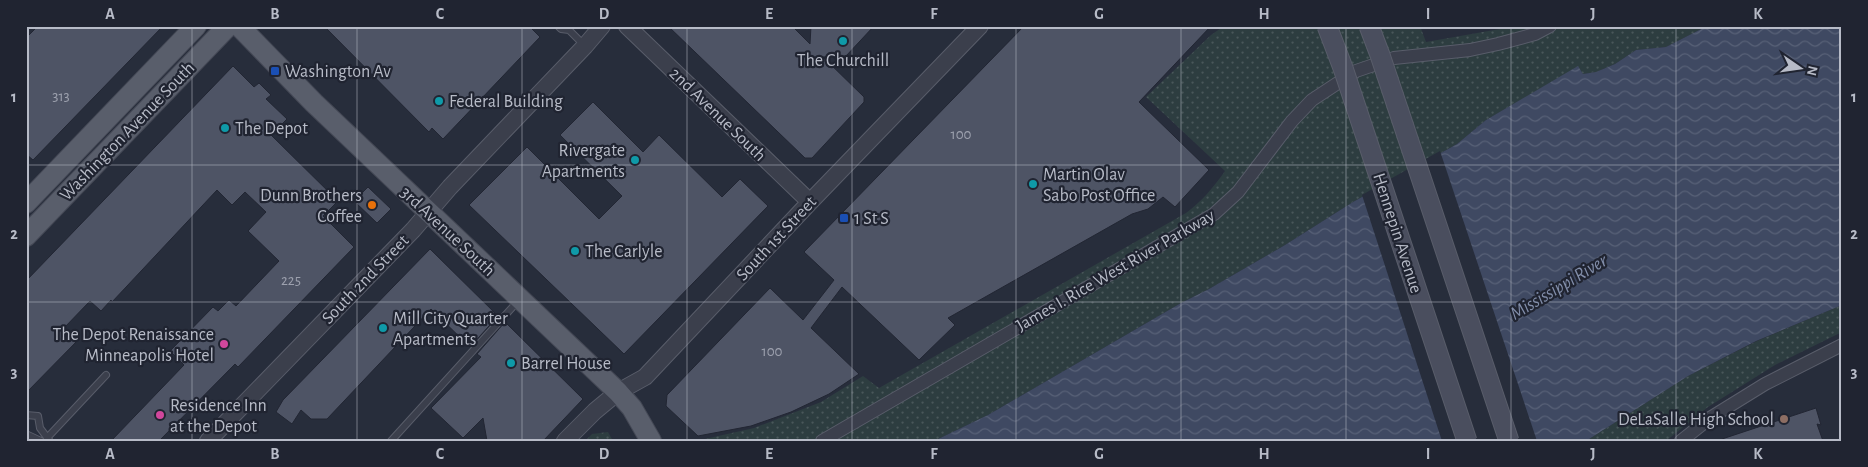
<svg xmlns="http://www.w3.org/2000/svg" width="1868" height="467" font-family="'Alegreya Sans',sans-serif">
<style>
.grass{fill:url(#grass-dots)}
.water{fill:url(#water-waves)}
.pier{fill:#272d3b}
.building{fill:#4e5465;stroke:#222633}
.lines{fill:none;stroke-linecap:round;stroke-linejoin:round}
.service-casing{stroke:#595d6a;stroke-width:8}
.minor-casing{stroke:#595d6a;stroke-width:14}
.tertiary-casing{stroke:#595d6a;stroke-width:18}
.primary-casing{stroke:#444855;stroke-width:22}
.service{stroke:#3b3f4c;stroke-width:6}
.minor{stroke:#3b3f4c;stroke-width:12}
.tertiary{stroke:#3b3f4c;stroke-width:16}
.primary{stroke:#595e6b;stroke-width:20}
.secondary-bridge-casing{stroke:#595d6a;stroke-width:21;stroke-linecap:butt}
.secondary-bridge{stroke:#4a4e5e;stroke-width:19}
.grid{fill:none;stroke:#b7bbc7;stroke-width:1;stroke-opacity:0.55}
.culture-dot{fill:#0f9aa8;stroke:#202431;stroke-width:2}
.transit-dot{fill:#1a4fb4;stroke:#202431;stroke-width:2}
.food-dot{fill:#e8710a;stroke:#202431;stroke-width:2}
.hotel-dot{fill:#d1479c;stroke:#202431;stroke-width:2}
.education-dot{fill:#8d6e63;stroke:#202431;stroke-width:2}
.labels{text-anchor:middle;stroke-width:4.5;stroke-linejoin:round;paint-order:stroke}
.number-label{font-size:15px;fill:#9da1ae}
.poi-label{font-size:18px;fill:#b7bbc7;stroke:#202431;text-anchor:start}
.street-label{font-size:18px;fill:#b7bbc7;stroke:#202431}
.water-label{font-size:19px;font-style:italic;fill:#828eaa;stroke:#202431}
.neatline{fill:none;stroke:#b7bbc7;stroke-width:2}
.grid-label{font-size:16px;text-anchor:middle;font-weight:bold;fill:#b7bbc7}
</style>
<defs>
<pattern id="grass-dots" width="8" height="8" patternUnits="userSpaceOnUse" patternTransform="scale(1.25)"><rect width="8" height="8" fill="#2d3d40"/><path d="M2 2h.1M6 6h.1" fill="none" stroke="#49575a" stroke-width="1.8" stroke-linecap="round"/></pattern>
<pattern id="water-waves" width="16" height="10" patternUnits="userSpaceOnUse" patternTransform="scale(1.25)"><rect width="16" height="10" fill="#3f4962"/><path d="M0 5q4-4 8 0t8 0" fill="none" stroke="#586177"/></pattern>
</defs>
<rect width="100%" height="100%" fill="#272d3b"/>
<path class="grass" d="M1224,26h196l6,16 91,-16h190l-41,21 -30,3 -21,14 -19,8 -13,2 -5,-7 -92,53 -29,24 -104,58 -68,43 -76,44 -28,14 -193,112 -54,26h-238l58,-13 67,-26 42,-26 16,12 307,-175c16,-12 27,-25 39,-42l-79,-74 65,-62z
M1842,305v27l-67,33 -67,42 -42,34h-80l102,-65 69,-35z
M608,432l5,9h-28l7,-7z"/>
<path class="water" d="M1707,26h135v279l-86,36 -68,35 -102,65h-652l54,-26 193,-112 28,-14 76,-44 68,-43 104,-58 29,-24 92,-54 5,8 13,-2 19,-8 21,-14 30,-3z"/>
<path class="pier" d="M1440,151l97,290h-95l-80,-246z"/>
<path class="building" d="M38,26h125l-130,134 -7,-6v-116z
M324,26h205l11,11 -97,102 -11,-11 -3,4z
M668,26h124l18,18 1,-18h63l-28,30 -23,1 41,40v5l-52,56h-7z
M1024,26h187l-72,76 70,68 -34,37 -12,-10 -15,12 -16,5 -184,104 7,7 -36,35 -77,-73 -31,41 48,46 -30,20 -38,18 -40,14 -53,10 -32,-30 1,-11 103,-107 33,32 31,-40 -30,-28z
M233,66l21,21 5,-4 12,12 -5,4 21,20 -16,16 67,66 -15,15 31,31 -116,120 -3,-3 -76,77h-48l73,-76 -14,-14 43,-44 5,4 11,-11 7,6 43,-45 -31,-30 18,-19 -21,-20 -13,13 -15,-15 -105,112 -1,-2 -10,11 -11,-10 -26,27 14,12 -52,53v-112z
M593,102l50,50 16,-17 63,62 18,-18 28,27 -144,148 -155,-149 58,-58 72,72 23,-23 -62,-61z
M368,187l23,22 -14,14 -23,-22z
M430,249l68,67 -28,31 -39,-38 -104,110h-16l-10,-9 -9,14 -16,-12 7,-12z
M505,322l78,77 -40,42h-56l-4,-23 -20,20 -32,-30 50,-51 -4,-3z
M1816,408l5,17 -4,-1 6,17h-100l-1,-2z"/>
<g class="lines">
<defs>
<path id="service" d="M558,26l3,3 8,1 15,15
M26,415l12,1 2,12 9,12
M26,434l15,7
M47,438l59,-63
M391,441l128,-141"/>
<path id="minor" d="M822,441l392,-227 24,-22 54,-71 20,-21 44,-29 38,-13 76,-8 28,-6 37,-10 15,-8
M1681,441l29,-23 55,-34 77,-39"/>
<path id="tertiary" d="M627,26l183,176
M208,441l205,-211 37,-43 135,-141 17,-20
M565,441l30,-30 23,-19 27,-15 165,-175 170,-176"/>
<path id="primary" d="M239,26l75,77 304,289 14,16 19,33
M26,203l170,-177
M26,236l202,-210"/>
</defs>
<use href="#service" class="service-casing"/>
<use href="#minor" class="minor-casing"/>
<use href="#tertiary" class="tertiary-casing"/>
<use href="#primary" class="primary-casing"/>
<use href="#service" class="service"/>
<use href="#minor" class="minor"/>
<use href="#tertiary" class="tertiary"/>
<use href="#primary" class="primary"/>
<defs>
<path id="secondary-bridge" d="M1327,26l16,42 124,373
M1369,26l11,29 129,386"/>
</defs>
<use href="#secondary-bridge" class="secondary-bridge-casing"/>
<use href="#secondary-bridge" class="secondary-bridge"/>
</g>
<path class="grid" d="M192,26v415M357,26v415M522,26v415M687,26v415M852,26v415M1016,26v415M1181,26v415M1346,26v415M1511,26v415M1676,26v415M26,165h1816M26,302h1816"/>
<g class="culture-dot">
<circle cx="843" cy="41" r="5"/>
<circle cx="439" cy="101" r="5"/>
<circle cx="225" cy="128" r="5"/>
<circle cx="635" cy="160" r="5"/>
<circle cx="1033" cy="184" r="5"/>
<circle cx="575" cy="251" r="5"/>
<circle cx="383" cy="328" r="5"/>
<circle cx="511" cy="363" r="5"/>
</g>
<g class="transit-dot">
<rect x="270" y="66" width="10" height="10" rx="2.5"/>
<rect x="839" y="213" width="10" height="10" rx="2.5"/>
</g>
<circle class="food-dot" cx="372" cy="205" r="5"/>
<g class="hotel-dot">
<circle cx="224" cy="344" r="5"/>
<circle cx="160" cy="415" r="5"/>
</g>
<circle class="education-dot" cx="1784" cy="419" r="5"/>
<g class="labels">
<g class="number-label">
<text x="61" y="101">313</text>
<text x="961" y="139">100</text>
<text x="291" y="285">225</text>
<text x="772" y="356">100</text>
</g>
<g class="poi-label">
<text x="843" y="66" text-anchor="middle">The Churchill</text>
<text x="285" y="77">Washington Av</text>
<text x="449" y="107">Federal Building</text>
<text x="235" y="134">The Depot</text>
<text x="625" y="156" text-anchor="end">Rivergate<tspan x="625" dy="21">Apartments</tspan></text>
<text x="1043" y="180">Martin Olav<tspan x="1043" dy="21">Sabo Post Office</tspan></text>
<text x="362" y="201" text-anchor="end">Dunn Brothers<tspan x="362" dy="21">Coffee</tspan></text>
<text x="854" y="224">1 St S</text>
<text x="585" y="257">The Carlyle</text>
<text x="393" y="324">Mill City Quarter<tspan x="393" dy="21">Apartments</tspan></text>
<text x="214" y="340" text-anchor="end">The Depot Renaissance<tspan x="214" dy="21">Minneapolis Hotel</tspan></text>
<text x="521" y="369">Barrel House</text>
<text x="170" y="411">Residence Inn<tspan x="170" dy="21">at the Depot</tspan></text>
<text x="1774" y="425" text-anchor="end">DeLaSalle High School</text>
</g>
<g class="street-label">
<text transform="translate(718 114) rotate(44)" y="6">2nd Avenue South</text>
<text transform="translate(127 131) rotate(-46)" y="6">Washington Avenue South</text>
<text transform="translate(448 231) rotate(43)" y="6">3rd Avenue South</text>
<text transform="translate(1398 233) rotate(72)" y="6">Hennepin Avenue</text>
<text transform="translate(776 238) rotate(-47)" y="6">South 1st Street</text>
<text transform="translate(1115 270) rotate(-30)" y="6">James I. Rice West River Parkway</text>
<text transform="translate(365 279) rotate(-46)" y="6">South 2nd Street</text>
</g>
<g class="water-label">
<text transform="translate(1558 286) rotate(-31)" y="7">Mississippi River</text>
</g>
</g>
<rect width="1868" height="467" fill="none" stroke="#202431" stroke-width="55"/>
<g transform="translate(1800 68) rotate(103)" stroke="#202431" stroke-width="4" paint-order="stroke">
<path d="M0-4L9 19L0 12L-9 19Z" fill="#b7bbc7"/>
<text y="-8" font-size="14" font-weight="bold" text-anchor="middle" fill="#b7bbc7">N</text>
</g>
<rect x="28" y="28" width="1812" height="412" class="neatline"/>
<g class="grid-label">
<text x="110" y="19">A</text>
<text x="275" y="19">B</text>
<text x="440" y="19">C</text>
<text x="604" y="19">D</text>
<text x="769" y="19">E</text>
<text x="934" y="19">F</text>
<text x="1099" y="19">G</text>
<text x="1264" y="19">H</text>
<text x="1428" y="19">I</text>
<text x="1593" y="19">J</text>
<text x="1758" y="19">K</text>
<text x="14" y="102">1</text>
<text x="1854" y="102">1</text>
<text x="14" y="239">2</text>
<text x="1854" y="239">2</text>
<text x="14" y="377">3</text>
<text x="1854" y="377">3</text>
<text x="110" y="459">A</text>
<text x="275" y="459">B</text>
<text x="440" y="459">C</text>
<text x="604" y="459">D</text>
<text x="769" y="459">E</text>
<text x="934" y="459">F</text>
<text x="1099" y="459">G</text>
<text x="1264" y="459">H</text>
<text x="1428" y="459">I</text>
<text x="1593" y="459">J</text>
<text x="1758" y="459">K</text>
</g>
</svg>
